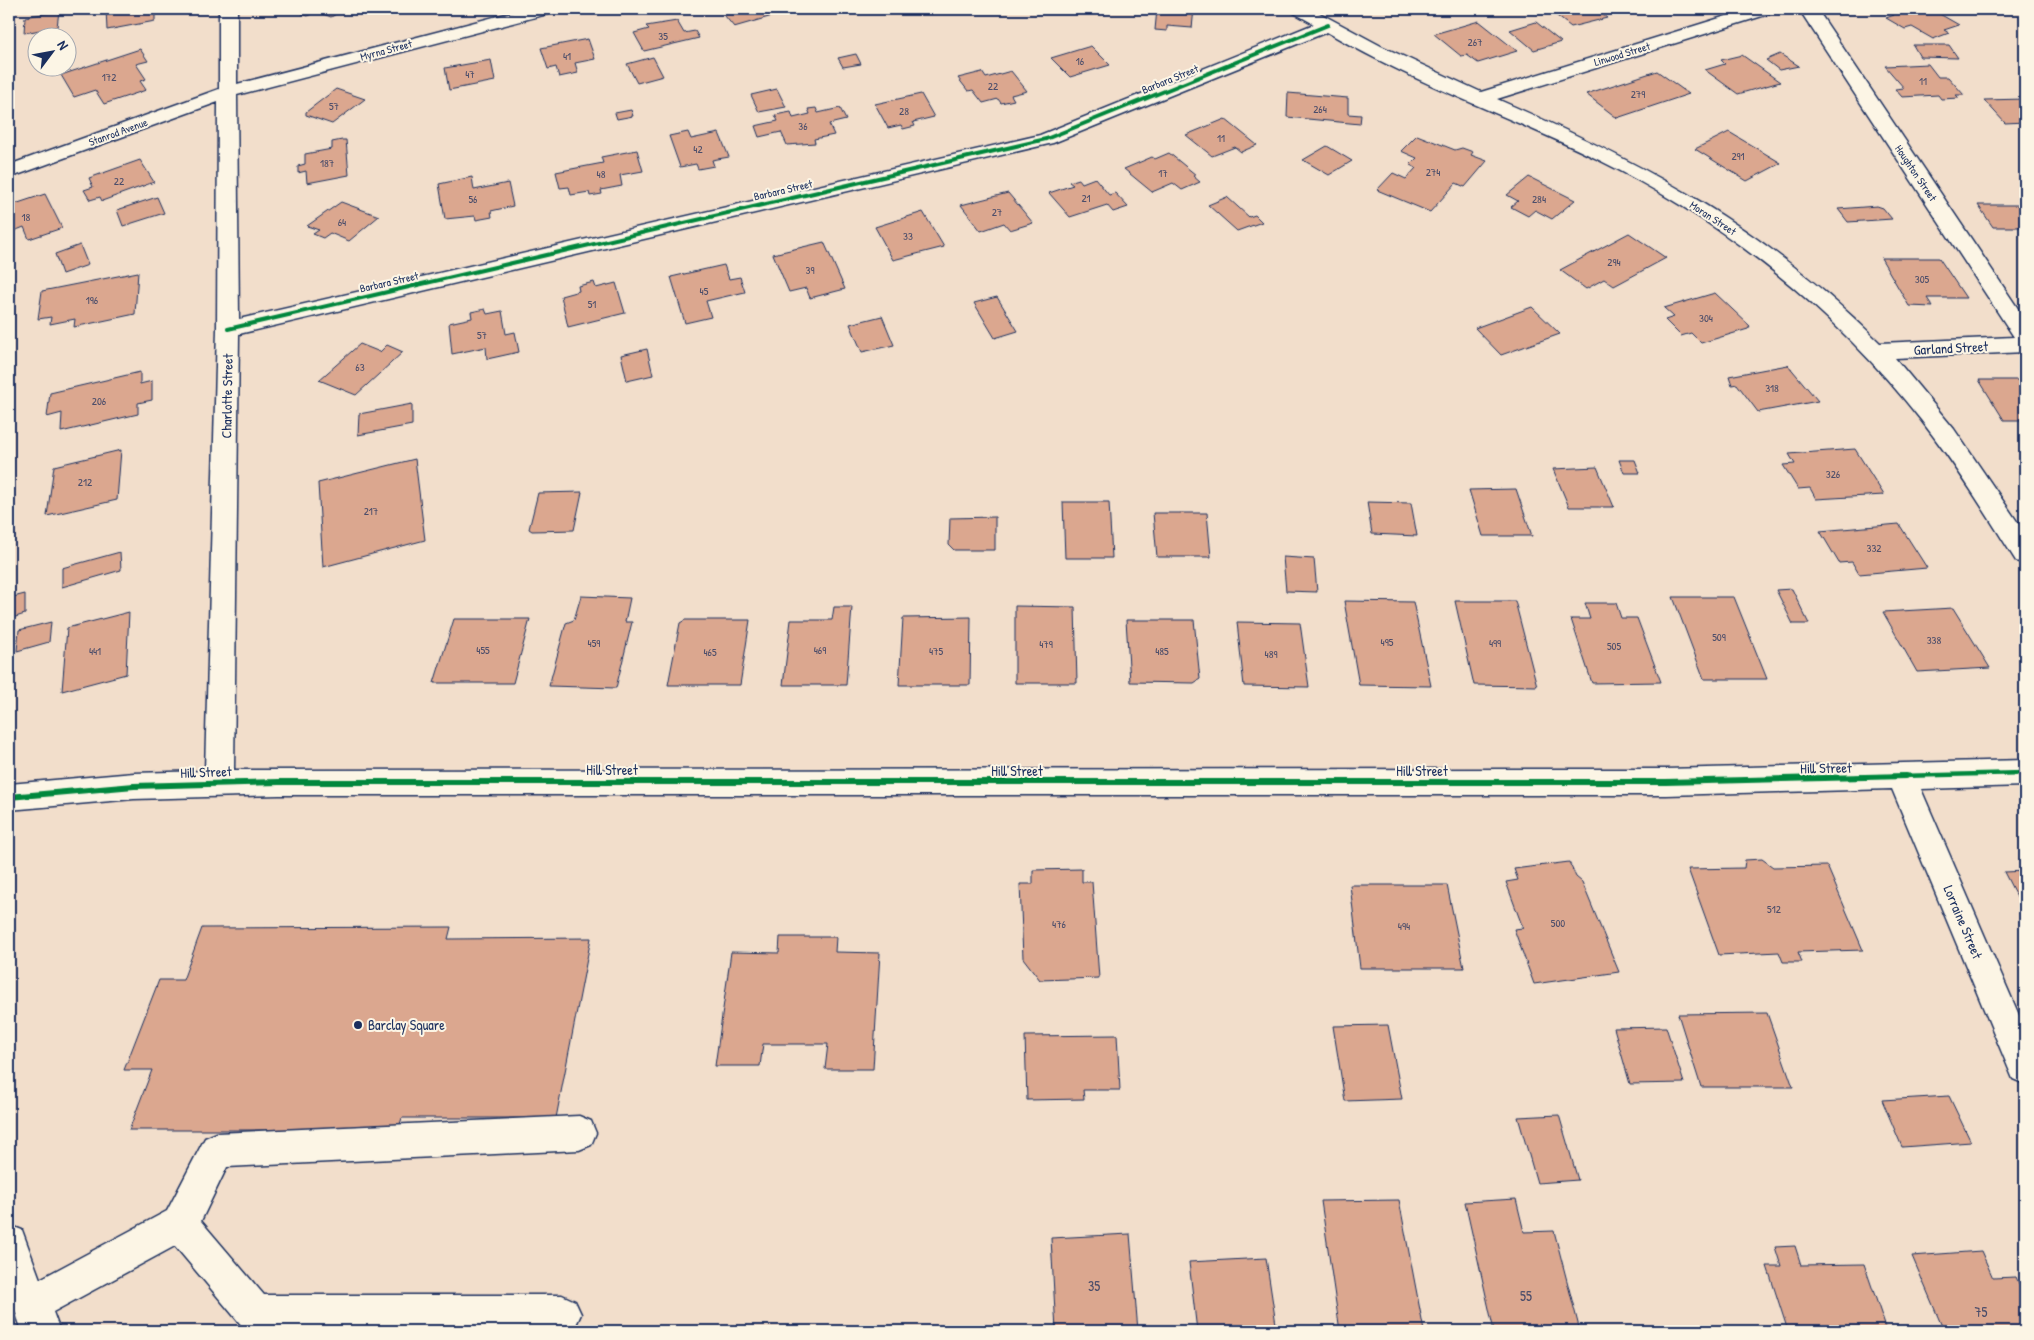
<svg xmlns="http://www.w3.org/2000/svg" width="2034" height="1340" font-family="'Patrick Hand',sans-serif">
<style>
.building{fill:#dba78f;stroke:#1b2f5e}
.lines{fill:none;stroke-linecap:round;stroke-linejoin:round}
.minor-casing{stroke:#1b2f5e;stroke-width:3}
.minor{fill:#fcf5e5;fill-rule:evenodd}
.cycleway-far2-casing{stroke:#fcf5e5;stroke-width:6}
.cycleway-far1-casing{stroke:#fcf5e5;stroke-width:8}
.cycleway-casing{stroke:#fcf5e5;stroke-width:9}
.cycleway-far2{stroke:#00873e;stroke-width:4}
.cycleway-far1{stroke:#00873e;stroke-width:4.5}
.cycleway{stroke:#00873e;stroke-width:6}
.poi-dot{fill:#1b2f5e;stroke:#fcf5e5;stroke-width:2}
.labels{text-anchor:middle;stroke-width:4;stroke-linejoin:round;paint-order:stroke}
.number-label{font-size:11px;fill:#4b4d6a}
.far-street-label{font-size:11px;fill:#1b2f5e;stroke:#fcf5e5}
.street-label{font-size:14px;fill:#1b2f5e;stroke:#fcf5e5}
.poi-label{font-size:14px;fill:#1b2f5e;stroke:#fcf5e5;text-anchor:start}
.near-number-label{font-size:14px;fill:#4b4d6a}
</style>
<rect width="100%" height="100%" fill="#f2decb"/>
<filter id="ink" filterUnits="userSpaceOnUse"><feTurbulence type="fractalNoise" baseFrequency=".02" numOctaves="2"/><feDisplacementMap in="SourceGraphic" scale="10" xChannelSelector="R" yChannelSelector="G"/><feConvolveMatrix kernelMatrix="1 2 1 2 8 2 1 2 1" color-interpolation-filters="sRGB"/></filter>
<g filter="url(#ink)">
<path class="building" d="M106,9h49v12l-48,9z
M299,9h46l-14,8 -16,-6 -7,5 -6,-2 4,-3z
M771,9l5,6 -42,12 -14,-17z
M1157,9h37l-2,19 -25,-2v5l-12,-1z
M1548,9h48l11,9 -36,9z
M1897,9h34l28,16 -15,5 5,3 -16,6 -21,-12 -7,2 -19,-11 8,-3 -6,-3z
M59,11l-2,16 -33,6 1,-16z
M677,21l7,12 11,-2 4,7 -55,13 -10,-18 15,-4 -3,-3z
M1479,21l38,30 -39,12 -11,-8 -6,1 -27,-22z
M1536,22l25,20 -27,8 -24,-20z
M588,39l7,20 -20,4 3,10 -19,4 -3,-10 -8,2 -7,-21z
M1913,45h36l9,13 -38,-1z
M1091,46l19,19 -40,12 -19,-19z
M140,49l8,12 -12,3 10,15 -6,2 6,9 -42,14 -9,-14 -21,7 -13,-22z
M856,54l5,10 -18,3 -5,-9z
M1780,54l19,12 -20,4 -13,-10z
M1742,55l38,27 -42,12 -33,-24 20,-6 -4,-4z
M653,57l10,19 -26,7 -10,-19z
M491,60l4,21 -46,9 -4,-22z
M1928,64l10,13h10l16,18h-8l3,3 -18,1 -3,-4 -36,2 -7,-8 9,-1 -19,-22z
M1011,71l16,20 -16,4 3,5 -13,3 -3,-4 -15,4 -10,-13 -5,1 -10,-13 24,-6 4,6z
M1657,71l32,23 -72,24 -31,-24z
M336,89l29,10 -33,25 -26,-9v-3z
M777,89l9,18 -27,5 -8,-17z
M1288,93l60,5v16l13,1 -1,9 -73,-7z
M921,94l13,23 -21,5 2,4 -12,3 -2,-4 -13,3 -13,-24z
M2025,99v23l-20,1 -21,-23z
M816,108l2,5 22,-5 6,12 -17,4 5,11 -20,4 1,4 -28,2 -6,-13 -22,5 -4,-11 23,-5 -3,-6 16,-3 2,6 17,-4 -2,-5z
M631,110l2,6 -16,3 -2,-6z
M1225,119l32,26 -16,7 -6,-5 -23,9 -26,-21z
M688,132l3,7 28,-6 10,24 -17,3 2,6 -16,3 -2,-5 -16,3 -11,-31z
M1729,132l52,31 -34,18 -52,-32z
M1417,135l38,15 7,-2 11,4 -2,3 16,6 -22,26 -9,-4 -26,29 -53,-22 16,-17 13,6 10,-11 -6,-3 7,-7 -16,-7z
M342,140h4l3,35 -42,8 -1,-12 -8,2v-7l7,-2v-10l27,-5v-7z
M1327,146l25,15 -23,14 -26,-15z
M637,150l6,21 -23,4 2,11 -21,4 1,4 -12,2 -1,-4 -18,3 -2,-8 -9,1 -4,-16 47,-9 -2,-6z
M1169,153l27,22 -3,1 7,6 -18,8 -9,-7 -21,9 -28,-23 28,-12 3,2z
M140,160l14,22 -52,19 -2,-4 -10,3 -6,-10 9,-3 -4,-9z
M472,177l2,13 34,-7 5,23 -22,5 1,6 -16,3 -1,-4 -30,3 -6,-35z
M1529,177l46,23 -23,19 -17,-9 -7,6 -17,-9 7,-6 -11,-6z
M1095,178l14,17 6,-2 13,14 -15,5 -6,-7 -37,12 -21,-24 24,-8 -4,-3 10,-3 3,4z
M1008,193l25,30 -23,7 -6,-7 -23,8 -20,-26z
M45,194l17,34 -33,11 -5,-12 -15,6v-27z
M157,197l7,16 -41,13 -6,-16z
M1227,197l22,20 6,-2 7,7 -25,9 -29,-26z
M341,202l38,14 -30,25 -19,-8 -7,5 -10,-4 6,-4 -12,-4z
M1978,205h47v22h-32z
M1877,206l6,2 9,11 -44,3 -10,-13z
M923,212l21,35 -51,13 -18,-33z
M1629,233l37,25 -52,28 -10,-7 -18,10 -26,-19z
M824,242l21,47 -35,9 -4,-10 -17,4 -16,-38z
M80,245l8,20 -26,9 -7,-20z
M1881,258h58l27,40h-39l6,9 -24,-1z
M724,265l5,14 11,-2 5,15 -39,9 5,16 -26,6 -14,-46z
M138,272l-3,42 -61,13 1,-8 -25,5 1,-7 -13,2 4,-28z
M594,282l2,6 20,-5 9,30 -57,14 -7,-31 18,-5 -1,-5z
M1715,293l35,33 -2,3 -47,14 -10,-10 -10,3 -16,-16 9,-3 -10,-9z
M997,297l21,34 -23,7 -21,-35z
M1532,307l28,27 -59,21 -26,-27z
M485,309l2,5 15,-3 4,23 9,-2 4,20 -32,7 -1,-12 -34,7 -3,-31 23,-5 -1,-6z
M882,316l12,29 -32,7 -12,-28z
M360,344l20,8 7,-7 16,7 -47,43 -37,-15z
M647,349l6,26 -26,6 -6,-26z
M1788,365l30,36 -60,11 -21,-28 -5,1 -3,-9z
M140,372v12l12,-3v19l-14,3v11l-77,18 1,-19 -15,4 3,-24z
M1979,380h46v40h-21z
M412,404v21l-54,10 1,-21z
M1855,449l29,46 -68,4 -6,-11 -12,1 -15,-24 12,-1 -6,-10z
M121,450l-4,50 -70,16 7,-50z
M415,459l10,81 -102,27 -5,-84z
M1619,460h16l5,13h-16z
M1597,467l17,40h-45l-16,-38z
M1516,489l16,47h-49l-14,-46z
M582,492l-8,38 -42,1 -3,-2 9,-36z
M1063,502h46l3,56h-47z
M1367,502l44,1 6,33 -45,-2z
M1153,513h54l4,44h-54z
M995,517v33h-41l-5,-5 1,-27z
M1899,524l28,44 -68,6 -7,-12 -13,1 -19,-32z
M120,552l1,18 -59,17v-19z
M1283,557l31,2 3,33 -31,-1z
M1792,589l17,35h-16l-17,-34z
M25,594v20l-16,5v-21z
M581,596l49,2 -5,24h7l-16,66 -67,-2 17,-63 8,-3z
M1673,597h61l33,82h-63z
M1344,601l69,1 18,84 -72,-1z
M1455,601h60l22,85 -63,-1z
M1585,603h31l5,15h16l24,64 -69,1 -21,-64h19z
M1015,606l60,1 2,76h-62z
M834,607h18l-6,78h-63l8,-65h41z
M1953,608l37,60 -73,4 -34,-60z
M129,612l-3,62 -64,17 5,-63z
M971,617l-1,68h-71l4,-67z
M454,619h76l-17,64h-79z
M685,620h65l-10,65h-72l12,-62z
M1126,620h68l6,59 -6,4 -64,-1z
M51,622l-2,20 -32,9 2,-21z
M1237,622l63,1 9,64 -65,-1z
M1762,859l11,8 54,-1 36,84 -65,2 4,10h-19l-4,-10 -60,3 -31,-86 56,-1 1,-8z
M1569,862l7,15 6,5 37,90 -85,12 -20,-55 9,-1 -17,-46 12,-2 -4,-11z
M1082,869v13h10l7,96 -59,2 -17,-22 -3,-74h13v-14z
M2025,871v42l-21,-41z
M1350,885h97l17,83h-104z
M451,927l-3,12 143,-1 -35,180h-154l-4,12h-269l23,-60h-28l35,-90h24l19,-52z
M780,937h56l-1,15 45,1 -7,116h-48l3,-25h-65l-3,22h-45l16,-114 48,1z
M1767,1013l26,74h-92l-23,-73z
M1388,1025l14,74 -57,2 -12,-75z
M1666,1027l18,56 -54,1 -16,-56z
M1117,1035l3,55h-37l1,9 -57,1 -2,-64z
M1949,1096l22,46 -69,5 -20,-47z
M1559,1115l19,65 -41,3 -19,-66z
M1516,1199l8,33 30,-1 26,100h-86l-29,-129z
M1399,1200l25,131h-84l-19,-130z
M1130,1234l8,97h-82l-5,-93z
M1795,1246l6,19 63,-1 23,67h-99l-21,-65h14l-6,-19z
M1981,1251l12,27 23,-1 9,20v34h-81l-32,-75z
M1266,1258l11,73h-80l-8,-69z"/>
<g class="lines">
<defs>
<path id="minor" d="M219,9h18v75l288,-75h29l-3,4 -314,82 2,224 801,-184 274,-111 -20,-11 -3,-4h21l69,37 100,46 268,-83h26l-3,4 -275,86c148,65 267,128 383,244l134,-6 -215,-328h18l208,310v33l-130,6 59,71 71,104v31l-9,-3c-30,-48 -60,-96 -95,-141 -86,-110 -198,-199 -324,-261 -90,-44 -184,-76 -270,-127l-274,111 -814,191 -5,436 1432,-1 359,-9v26l-104,3 104,240v55l-12,-5 -121,-290 -226,6h-1387l-145,4 -125,11v-26l125,-11 71,-2 12,-442 1,-227 -209,76v-13l210,-76z
M579,1116l12,5 5,12 -5,12 -12,5 -352,17 -26,54 63,74h298l13,6 6,13 -6,13 -10,4h-312l-10,-4 -68,-81 -122,66 7,19h-38l-13,-38v-68l13,5 18,49 127,-68 38,-73 12,-5z"/>
</defs>
<use href="#minor" class="minor-casing"/>
<use href="#minor" class="minor"/>
<defs>
<path id="cycleway-far2" d="M228,329l818,-190 282,-114"/>
<path id="cycleway-far1" d="M1856,777l169,-4"/>
<path id="cycleway" d="M9,797l125,-11 145,-4h1387l240,-6"/>
</defs>
<use href="#cycleway-far2" class="cycleway-far2-casing"/>
<use href="#cycleway-far1" class="cycleway-far1-casing"/>
<use href="#cycleway" class="cycleway-casing"/>
<use href="#cycleway-far2" class="cycleway-far2"/>
<use href="#cycleway-far1" class="cycleway-far1"/>
<use href="#cycleway" class="cycleway"/>
</g>
</g>
<circle class="poi-dot" cx="358" cy="1025" r="5"/>
<g class="labels">
<g class="number-label">
<text x="663" y="40">35</text>
<text x="1475" y="46">267</text>
<text x="567" y="60">41</text>
<text x="1080" y="65">16</text>
<text x="470" y="78">47</text>
<text x="109" y="81">172</text>
<text x="1923" y="85">11</text>
<text x="993" y="90">22</text>
<text x="1638" y="98">279</text>
<text x="334" y="110">57</text>
<text x="1320" y="113">264</text>
<text x="904" y="115">28</text>
<text x="803" y="130">36</text>
<text x="1221" y="142">11</text>
<text x="698" y="153">42</text>
<text x="1738" y="160">291</text>
<text x="327" y="167">187</text>
<text x="1433" y="176">274</text>
<text x="1163" y="177">17</text>
<text x="601" y="178">48</text>
<text x="119" y="185">22</text>
<text x="1086" y="202">21</text>
<text x="473" y="203">56</text>
<text x="1539" y="203">284</text>
<text x="997" y="216">27</text>
<text x="26" y="221">18</text>
<text x="342" y="226">64</text>
<text x="908" y="240">33</text>
<text x="1614" y="266">294</text>
<text x="810" y="274">39</text>
<text x="1922" y="283">305</text>
<text x="704" y="295">45</text>
<text x="92" y="304">196</text>
<text x="592" y="308">51</text>
<text x="1706" y="322">304</text>
<text x="482" y="339">57</text>
<text x="360" y="371">63</text>
<text x="1772" y="392">318</text>
<text x="99" y="405">206</text>
<text x="1833" y="478">326</text>
<text x="85" y="486">212</text>
<text x="371" y="515">217</text>
<text x="1874" y="552">332</text>
<text x="1719" y="641">509</text>
<text x="1934" y="644">338</text>
<text x="1387" y="646">495</text>
<text x="594" y="647">459</text>
<text x="1495" y="647">499</text>
<text x="1046" y="648">479</text>
<text x="1614" y="650">505</text>
<text x="483" y="654">455</text>
<text x="820" y="654">469</text>
<text x="95" y="655">441</text>
<text x="936" y="655">475</text>
<text x="1162" y="655">485</text>
<text x="710" y="656">465</text>
<text x="1271" y="658">489</text>
<text x="1774" y="913">512</text>
<text x="1558" y="927">500</text>
<text x="1059" y="928">476</text>
<text x="1404" y="930">494</text>
</g>
<g class="far-street-label">
<text transform="translate(386 50) rotate(-15)" y="4">Myrna Street</text>
<text transform="translate(1622 54) rotate(-17)" y="4">Linwood Street</text>
<text transform="translate(1170 79) rotate(-22)" y="4">Barbara Street</text>
<text transform="translate(118 132) rotate(-20)" y="4">Stanrod Avenue</text>
<text transform="translate(1916 173) rotate(56)" y="4">Houghton Street</text>
<text transform="translate(783 190) rotate(-13)" y="4">Barbara Street</text>
<text transform="translate(1713 218) rotate(33)" y="4">Moran Street</text>
<text transform="translate(389 282) rotate(-13)" y="4">Barbara Street</text>
</g>
<g class="street-label">
<text transform="translate(1951 348) rotate(-3)" y="5">Garland Street</text>
<text transform="translate(227 396) rotate(-89)" y="5">Charlotte Street</text>
<text transform="translate(1826 768) rotate(-1)" y="5">Hill Street</text>
<text x="612" y="775">Hill Street</text>
<text x="1017" y="776">Hill Street</text>
<text x="1422" y="776">Hill Street</text>
<text transform="translate(206 772) rotate(-2)" y="5">Hill Street</text>
<text transform="translate(1963 922) rotate(67)" y="5">Lorraine Street</text>
</g>
<g class="poi-label">
<text x="368" y="1030">Barclay Square</text>
</g>
<g class="near-number-label">
<text x="1094" y="1291">35</text>
<text x="1526" y="1301">55</text>
<text x="1981" y="1317">75</text>
</g>
</g>
<rect width="2034" height="1340" fill="none" stroke="#fcf5e5" stroke-width="30"/>
<rect x="15" y="15" width="2004" height="1310" fill="none" stroke="#1b2f5e" stroke-width="2" filter="url(#ink)"/>
<g transform="translate(52 52) rotate(58)"><circle r="24" fill="#fcf5e5" stroke="#a2a6af"/>
<path d="M0-4L9 19L0 12L-9 19Z" fill="#1b2f5e"/>
<text y="-8" font-size="14" font-weight="bold" text-anchor="middle" fill="#1b2f5e">N</text>
</g>
</svg>
